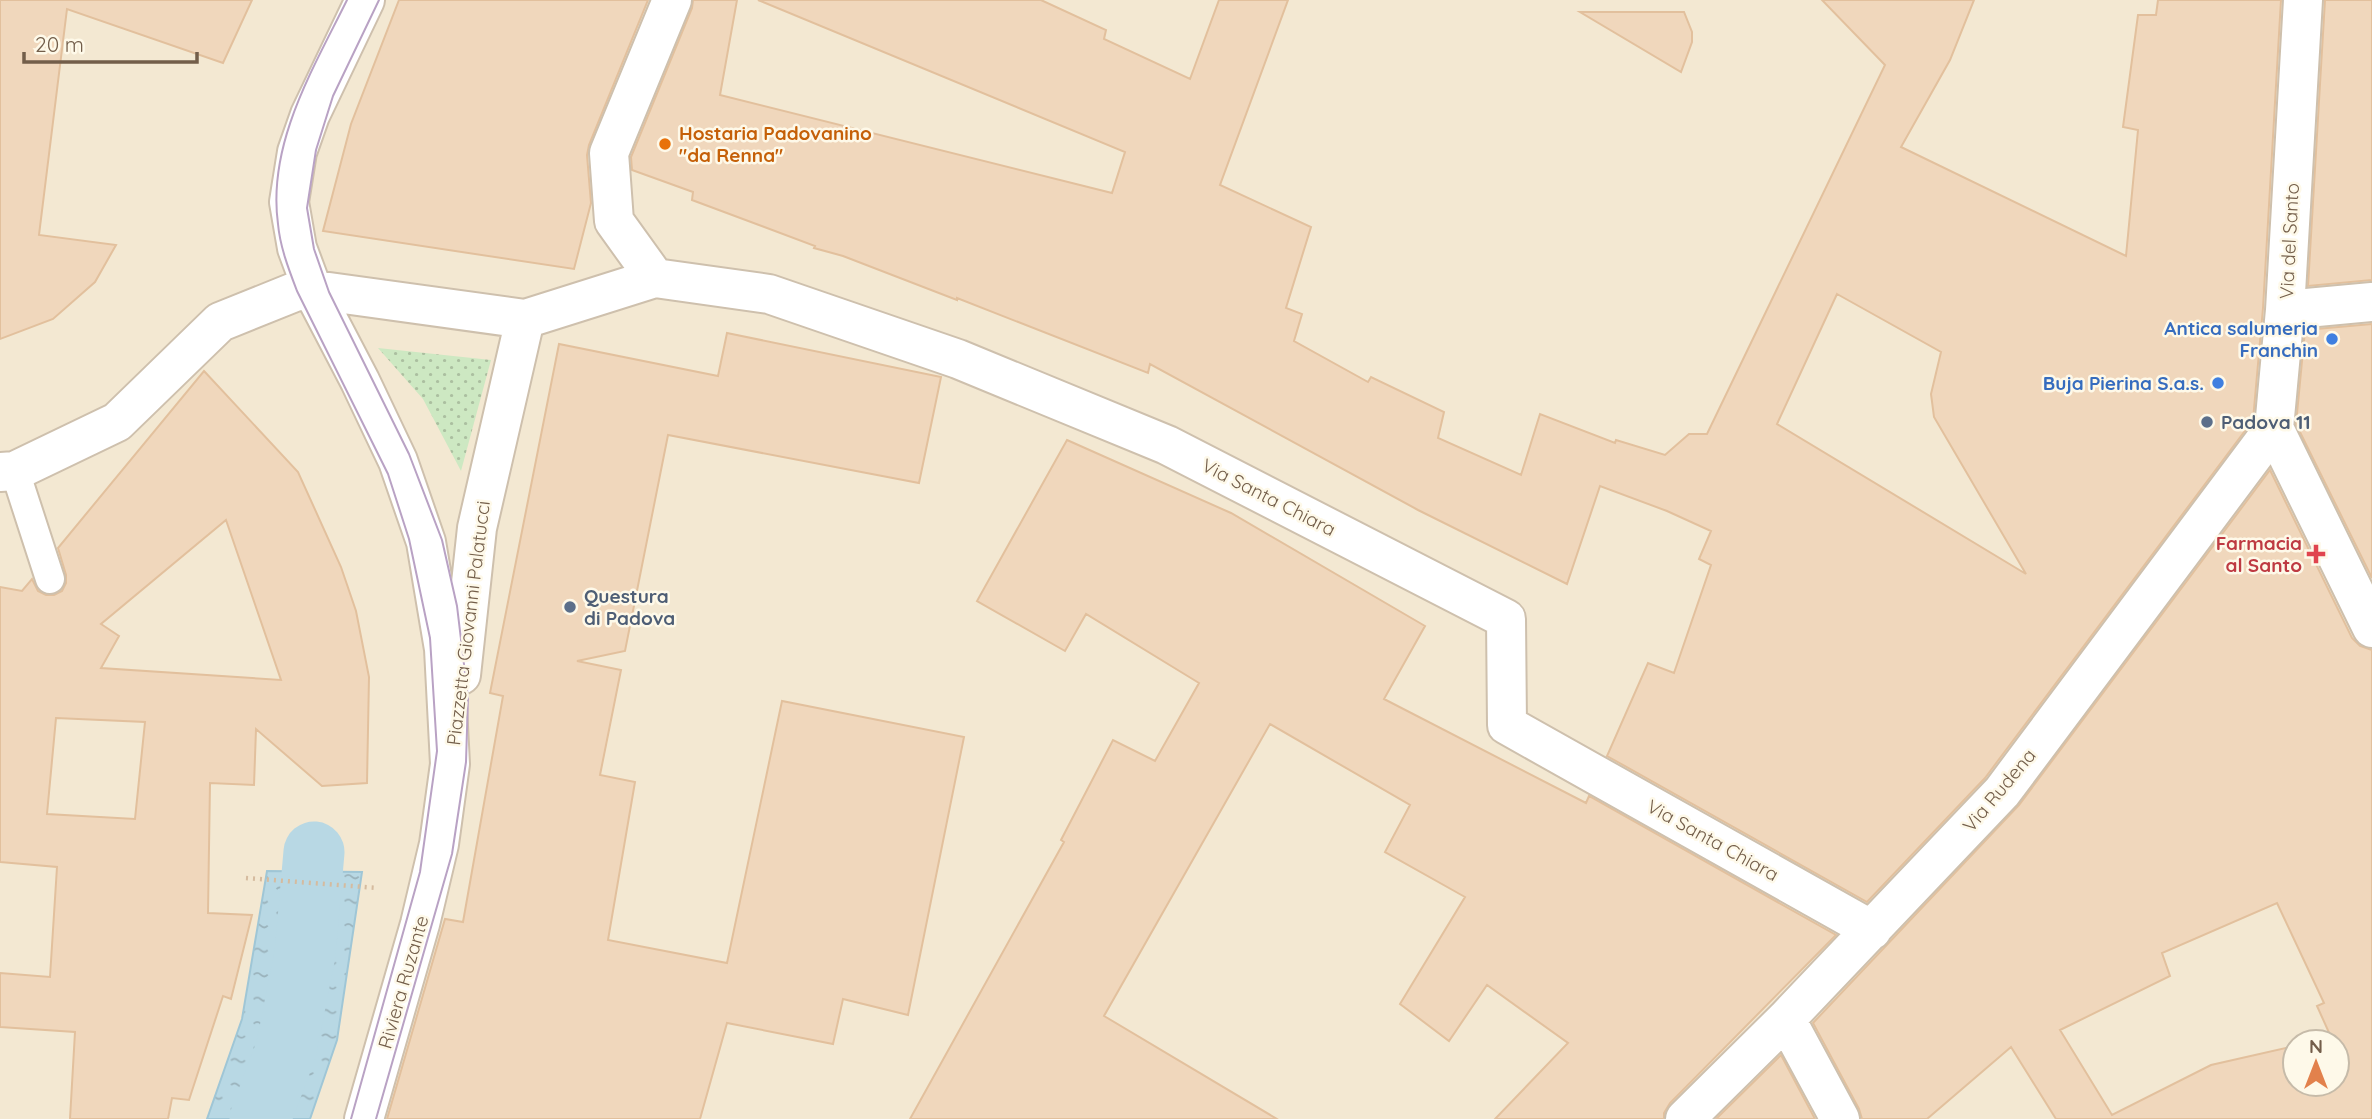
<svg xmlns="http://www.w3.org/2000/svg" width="2372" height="1119" font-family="Quicksand,sans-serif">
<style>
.residential{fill:#f3e8d2;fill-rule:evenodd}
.green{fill:url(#green-dots)}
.water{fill:url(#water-ripples);stroke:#9fc6d6;stroke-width:2}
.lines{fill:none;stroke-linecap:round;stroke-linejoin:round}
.canal{stroke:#b8d8e4;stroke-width:61}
.building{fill:#f0d7bc;stroke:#e2c09d;stroke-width:2;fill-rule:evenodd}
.service-casing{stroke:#cec0ad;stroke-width:32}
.minor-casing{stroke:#cec0ad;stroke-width:42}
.path{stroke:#d5bb9f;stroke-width:4.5;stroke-dasharray:2 5;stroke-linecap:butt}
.service{stroke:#fff;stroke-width:28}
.minor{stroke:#fff;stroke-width:38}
.tram{stroke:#b9a2c4;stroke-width:2}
.food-dot{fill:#e8710a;stroke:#fef9e9;stroke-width:2.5}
.shop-dot{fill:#3f7fe0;stroke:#fef9e9;stroke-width:2.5}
.service-dot{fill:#5c6f8a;stroke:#fef9e9;stroke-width:2.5}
.health-dot{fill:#e0444e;stroke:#fef9e9;stroke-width:2.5}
.labels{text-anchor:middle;stroke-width:5;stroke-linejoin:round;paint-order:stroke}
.food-label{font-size:19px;font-weight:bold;fill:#c56008;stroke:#fef9e9;text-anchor:start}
.street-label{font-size:19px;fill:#735e4a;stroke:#fef9e9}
.shop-label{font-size:19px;font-weight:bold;fill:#366cbe;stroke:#fef9e9;text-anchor:end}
.service-label{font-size:19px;font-weight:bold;fill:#4e5e75;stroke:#fef9e9;text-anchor:start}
.health-label{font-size:19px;font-weight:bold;fill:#be3a42;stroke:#fef9e9;text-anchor:end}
</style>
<defs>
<pattern id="green-dots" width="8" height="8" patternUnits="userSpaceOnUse" patternTransform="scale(1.75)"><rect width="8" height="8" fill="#cde8c2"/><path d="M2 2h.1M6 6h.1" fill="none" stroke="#abbfa0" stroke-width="1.8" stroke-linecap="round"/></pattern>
<pattern id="water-ripples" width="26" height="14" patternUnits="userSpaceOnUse" patternTransform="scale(1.75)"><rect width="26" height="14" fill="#b8d8e4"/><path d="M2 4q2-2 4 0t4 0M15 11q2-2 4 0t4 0" fill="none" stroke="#9ab2bb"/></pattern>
</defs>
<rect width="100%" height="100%" fill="#fbf5e3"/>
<path class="residential" d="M0,0h2372v1119h-2372zM2295,1042h42v42h-42z"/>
<path class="green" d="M378,348l113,12 -30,111 -38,-72z"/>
<path class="water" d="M267,871l95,1 -25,168 -27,79h-103l35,-100z"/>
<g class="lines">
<path class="canal" d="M260,1119l26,-69 19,-96 9,-102"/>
</g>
<path class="building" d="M0,0h252l-29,63 -156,-54 -28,226 77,10 -21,37 -42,37 -53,20z
M399,0h249l-59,145 -2,10 4,48 -17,66 -251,-38 28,-107z
M693,0h44l-17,95 392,98 13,-41 -367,-152h283l65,30 -2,9 86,40 29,-79h69l-68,185 91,42 -25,81 16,6 -8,27 74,41 3,-5 73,35 -6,26 83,37 19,-61 75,29 1,-3 49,15 24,-21h18l178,-369 -63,-65h152l-24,60 -49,87 225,109 12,-126 -15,-3 15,-112h18l2,-15h123l-18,308 -10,112 -268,358 -118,124 -260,-146 41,-93 26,10 37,-108 -12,-6 12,-28 -44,-20 -67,-25 -33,98 -149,-74 -268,-146 -2,9 -191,-75v2l-114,-44 -29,-8 1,-2 -123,-46 1,-8 -61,-22 -1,-13 61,-149zM1837,294l104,58 -10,42 3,23 92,157 -249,-150z
M2325,0h47v280l-64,6z
M1580,12h104l8,20v10l-11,30z
M2372,324v254l-76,-154 9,-94z
M727,333l214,44 -22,106 -251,-48 -43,216 -48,10 44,9 -21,105 35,7 -27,158 119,23 55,-262 182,36 -56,278 -65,-16 -10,45 -106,-21 -27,96h-313l58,-200 18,3 40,-226 -13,-3 69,-349 159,32z
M204,371l94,101 43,95 15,44 13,66 -2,106 -45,3 -66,-57 -2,56 -44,-2 -2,130 44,2 -21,84 -8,-3 -34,104 -17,-2 -4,21h-98l5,-87 -75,-5v-54l50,4 7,-110 -57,-5v-275l22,4 10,-12 6,12 8,4h8l8,-4 4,-8v-8l-8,-27zM226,520l55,160 -180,-12 18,-32 -18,-12zM56,718l89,4 -10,97 -88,-5z
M1067,440l164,73 194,113 -41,73 202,104 3,-7 247,139 -166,168 -6,10v6h-169l73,-76 -81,-58 -38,56 -49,-37 65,-107 -80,-45 25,-47 -140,-81 -166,292 173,103h-367l154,-277 -3,-2 52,-100 42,21 44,-78 -113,-69 -21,37 -88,-50z
M2270,470l82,168 8,8 12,4v469h-316l-45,-72 -84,72h-65l-3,-10 -46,-86 206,-218zM2277,903l47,100 -7,3 14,31 -20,5h26v42h-42v-38l-84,19 -99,50 -52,-85 110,-54 -8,-23z
M1781,1055l34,64h-99z"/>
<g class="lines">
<defs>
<path id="service" d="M15,471l35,108"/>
<path id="minor" d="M2303,0l-18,310 -11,118 98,200
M655,278l-41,-57 -5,-68 63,-153
M2285,310l87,-8
M0,472l15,-1 102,-49 103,-100 77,-31 32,1 196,27 130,-41 114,16 189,65 209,86 339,174 1,106 365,205
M461,675l16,-147 48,-209
M1786,1019l54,100
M364,1119l56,-195 19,-80 11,-80 -6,-115 -18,-107 -28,-81 -38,-80 -47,-90 -16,-43 -8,-46 8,-50 13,-37 55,-115
M1685,1119l101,-100 216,-227 272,-364"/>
</defs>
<use href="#service" class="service-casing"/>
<use href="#minor" class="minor-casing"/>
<path class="path" d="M246,878l132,10"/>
<use href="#service" class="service"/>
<use href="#minor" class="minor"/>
<path class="tram" d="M347,0c-34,69 -80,144 -69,224 2,23 11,46 19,67l91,183 21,65 21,99 7,113 -17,121 -69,247
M376,1119l76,-265 14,-92 2,-64 -11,-92 -15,-66 -33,-86 -80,-162 -15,-43 -7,-41 9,-58 17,-54 46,-96"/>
</g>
<circle class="food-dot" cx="665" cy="144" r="7"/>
<g class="shop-dot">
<circle cx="2332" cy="339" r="7"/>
<circle cx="2218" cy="383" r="7"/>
</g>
<g class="service-dot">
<circle cx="2207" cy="422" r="7"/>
<circle cx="570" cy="607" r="7"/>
</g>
<path class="health-dot" d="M2312.5 543.5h7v7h7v7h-7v7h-7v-7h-7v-7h7z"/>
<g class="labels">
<g class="food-label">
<text x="679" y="140">Hostaria Padovanino<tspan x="679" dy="22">"da Renna"</tspan></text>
</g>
<g class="street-label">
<text transform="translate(2289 241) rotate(-87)" y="7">Via del Santo</text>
<text transform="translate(1269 497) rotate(27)" y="7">Via Santa Chiara</text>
<text transform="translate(468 623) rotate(-83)" y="7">Piazzetta Giovanni Palatucci</text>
<text transform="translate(1999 790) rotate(-50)" y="7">Via Rudena</text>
<text transform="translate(1713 840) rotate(29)" y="7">Via Santa Chiara</text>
<text transform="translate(403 982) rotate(-74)" y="7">Riviera Ruzante</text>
</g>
<g class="shop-label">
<text x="2318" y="335">Antica salumeria<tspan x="2318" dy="22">Franchin</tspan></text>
<text x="2204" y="390">Buja Pierina S.a.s.</text>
</g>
<g class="service-label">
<text x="2221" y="429">Padova 11</text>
<text x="584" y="603">Questura<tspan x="584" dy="22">di Padova</tspan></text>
</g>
<g class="health-label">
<text x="2302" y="550">Farmacia<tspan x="2302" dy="22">al Santo</tspan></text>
</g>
</g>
<g transform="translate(2316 1063)"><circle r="33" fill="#fef9e9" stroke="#c6bba9" stroke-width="2"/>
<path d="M0-5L12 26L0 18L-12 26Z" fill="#e2814c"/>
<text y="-10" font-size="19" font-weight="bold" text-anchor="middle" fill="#735e4a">N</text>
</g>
<path d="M24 52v10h173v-10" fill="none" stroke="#735e4a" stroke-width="3.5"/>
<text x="35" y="52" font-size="21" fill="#735e4a" stroke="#fef9e9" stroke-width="5" paint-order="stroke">20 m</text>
</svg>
